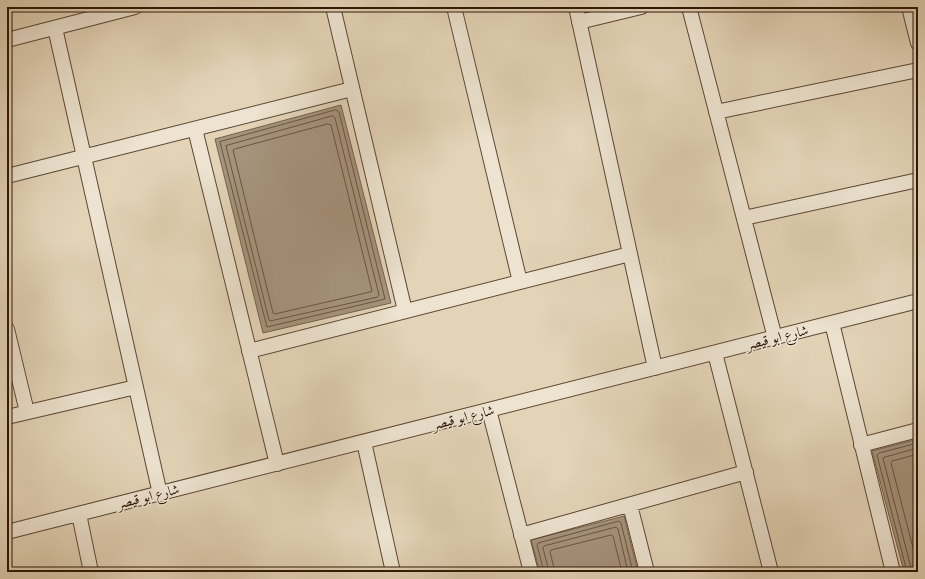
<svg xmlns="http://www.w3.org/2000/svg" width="925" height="579" font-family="'IM FELL English',Amiri,serif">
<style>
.water{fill:#a5937c;stroke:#75614e}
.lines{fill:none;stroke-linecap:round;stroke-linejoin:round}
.shore{stroke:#6a5442;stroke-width:1}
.street-casing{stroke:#5b4634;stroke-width:16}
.street{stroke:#ede3d0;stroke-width:14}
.labels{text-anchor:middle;stroke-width:3;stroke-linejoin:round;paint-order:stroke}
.street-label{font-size:14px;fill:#2e1608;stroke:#ede3d0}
</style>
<rect width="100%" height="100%" fill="#e3d4b7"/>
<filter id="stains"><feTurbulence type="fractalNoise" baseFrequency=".005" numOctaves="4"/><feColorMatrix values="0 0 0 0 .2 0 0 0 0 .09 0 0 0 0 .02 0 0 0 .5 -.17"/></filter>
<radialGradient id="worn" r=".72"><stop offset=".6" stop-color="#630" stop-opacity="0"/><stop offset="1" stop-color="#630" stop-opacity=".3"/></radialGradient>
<path class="water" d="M341,105l50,198 -128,30 -48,-194z
M918,439v133h-14l-32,-121z
M624,516l14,56h-98l-9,-32z"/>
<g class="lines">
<path class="shore" d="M336,110l3,2 46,187 -118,28 -47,-185z
M333,116l2,2 44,177 -1,2 -108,24 -1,-1 -43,-174z
M328,124l3,1 41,166 -2,1 -95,22 -2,-1 -40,-163 2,-1z
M918,454l-26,7 -1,2 27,104
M544,572l-7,-27 1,-2 81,-22 2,2 12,49
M549,572l-6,-24 1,-2 72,-19 2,2 10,43
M555,572l-5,-20 1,-2 60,-15 2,1 9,36
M907,572l-30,-117 2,-2 39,-10
M912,572l-29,-114 2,-1 33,-9"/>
<defs>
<path id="street" d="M333,7l72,304
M454,7l66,275
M576,7l79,361
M689,7l86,331
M909,7l9,36
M579,22l62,-15
M55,28l105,466
M7,40l128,-33
M716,112l202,-42
M195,129l82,335
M7,176l345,-87
M744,218l174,-38
M832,323l61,249
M7,329l20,83
M249,351l381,-97
M715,353l56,219
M489,410l42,162
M7,417l129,-30
M364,442l29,130
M861,445l57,-15
M630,505l17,67
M79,514l12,58
M7,532l911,-231
M521,535l225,-63"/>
</defs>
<use href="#street" class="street-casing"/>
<use href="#street" class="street"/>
</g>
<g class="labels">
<g class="street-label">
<text transform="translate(777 337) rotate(-14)" y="5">شارع ابو قيصر</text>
<text transform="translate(463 417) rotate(-14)" y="5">شارع ابو قيصر</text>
<text transform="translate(148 496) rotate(-14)" y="5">شارع ابو قيصر</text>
</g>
</g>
<rect width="925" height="579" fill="none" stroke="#e3d4b7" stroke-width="24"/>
<rect x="8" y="8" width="909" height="563" fill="none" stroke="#2e1608" stroke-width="2"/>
<rect x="12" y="12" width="901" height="555" fill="none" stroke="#2e1608"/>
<rect width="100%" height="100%" filter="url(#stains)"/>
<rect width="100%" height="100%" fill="url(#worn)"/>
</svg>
